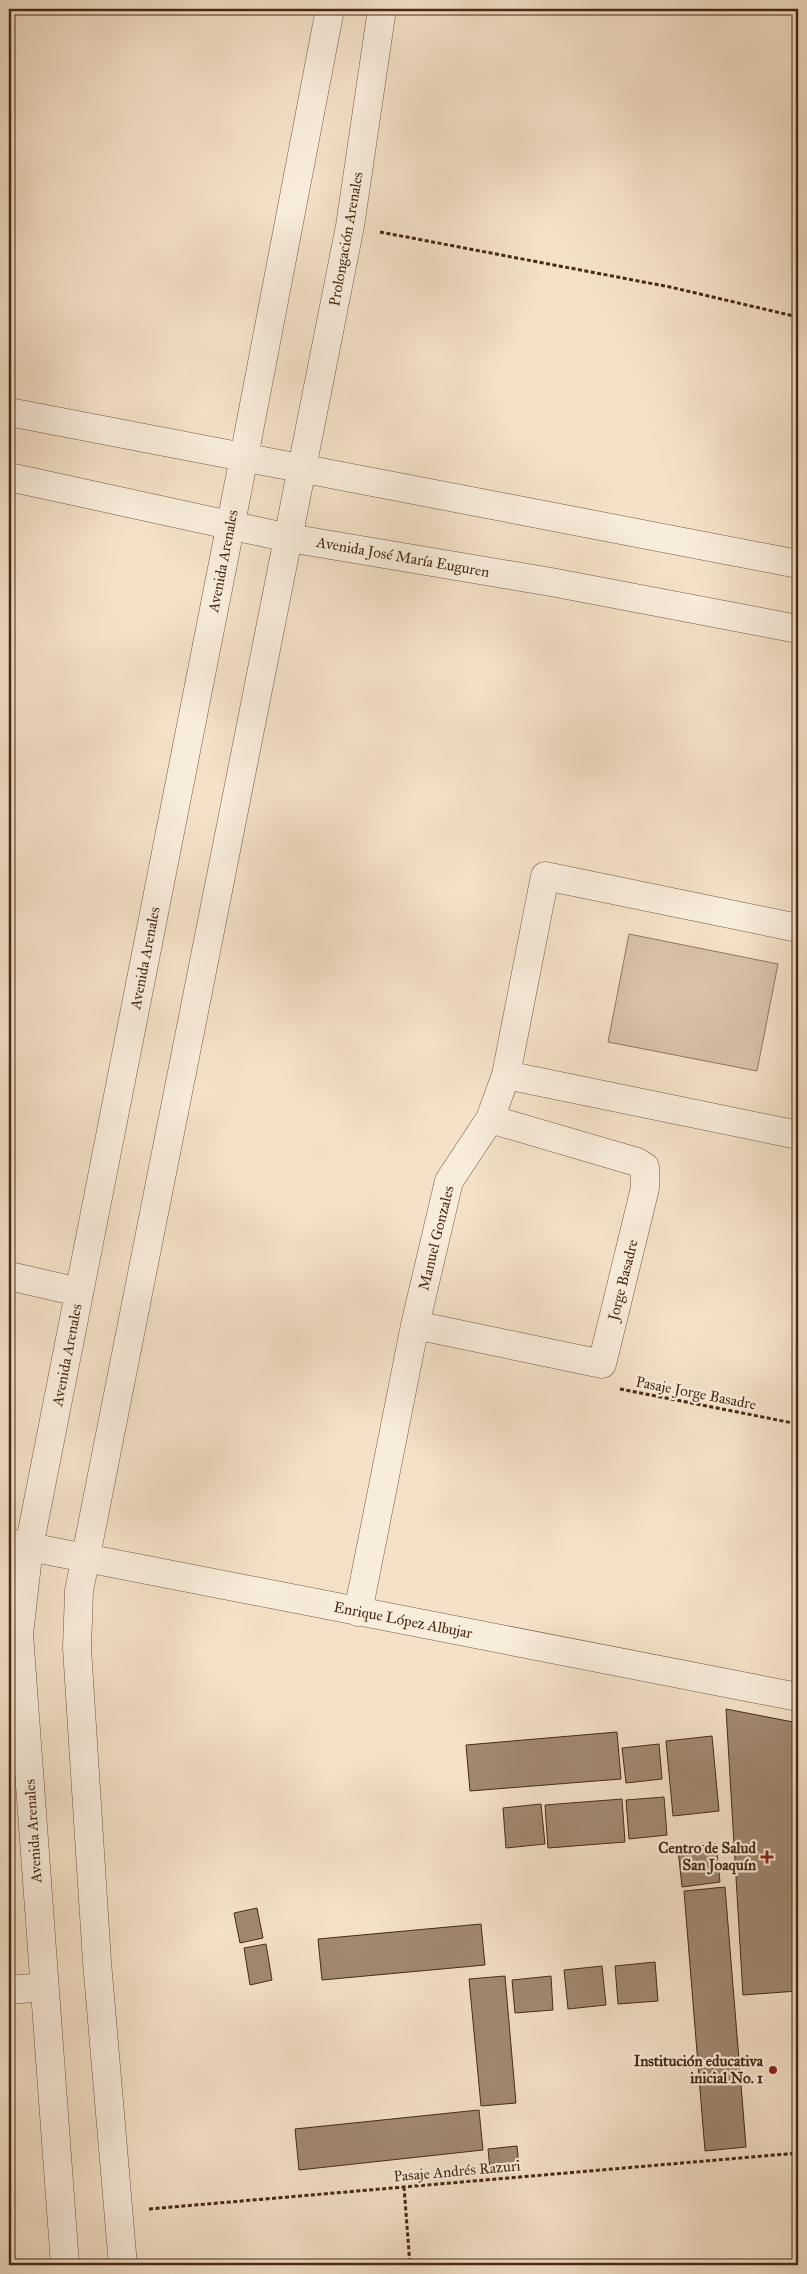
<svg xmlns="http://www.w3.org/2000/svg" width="807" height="2274" font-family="'IM FELL Great Primer',serif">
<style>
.green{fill:#d7c2a9;stroke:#90765e}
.building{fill:#a18971;stroke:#482914}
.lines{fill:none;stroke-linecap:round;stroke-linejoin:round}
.minor-casing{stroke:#735741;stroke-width:29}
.path{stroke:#482914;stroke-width:3;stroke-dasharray:4 2.5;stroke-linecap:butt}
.minor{stroke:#f8ecdb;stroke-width:28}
.poi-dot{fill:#8f2418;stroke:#f8ecdb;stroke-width:2}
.labels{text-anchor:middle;stroke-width:4.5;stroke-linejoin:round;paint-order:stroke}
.street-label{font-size:15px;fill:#482914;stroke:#f8ecdb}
.poi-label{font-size:15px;font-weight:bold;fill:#482914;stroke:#f8ecdb;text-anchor:end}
</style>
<rect width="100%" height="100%" fill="#f4e1c7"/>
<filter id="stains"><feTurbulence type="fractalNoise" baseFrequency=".004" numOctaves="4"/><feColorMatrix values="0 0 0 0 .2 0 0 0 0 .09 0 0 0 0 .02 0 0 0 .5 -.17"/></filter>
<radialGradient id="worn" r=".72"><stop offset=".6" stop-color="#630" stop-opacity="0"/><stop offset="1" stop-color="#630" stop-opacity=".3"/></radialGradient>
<path class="green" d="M629,934l149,30 -21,107 -149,-29z"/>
<path class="building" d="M726,1709l72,14v268l-55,4z
M617,1732l4,47 -151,12 -4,-46z
M712,1736l7,75 -46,5 -7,-75z
M659,1744l3,35 -36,4 -4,-35z
M664,1797l3,38 -38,4 -3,-39z
M622,1799l3,43 -77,6 -3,-43z
M541,1804l4,40 -39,4 -3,-40z
M716,1844l4,38 -38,5 -4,-38z
M725,1887l21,260 -41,4 -21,-260z
M257,1908l6,30 -23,5 -6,-30z
M481,1924l4,41 -163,15 -4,-41z
M266,1944l6,36 -22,5 -6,-37z
M655,1962l3,39 -40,3 -3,-38z
M602,1966l4,39 -38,4 -4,-39z
M505,1976l11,127 -35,3 -12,-127z
M551,1976l2,34 -38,3 -3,-33z
M479,2110l4,40 -184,20 -4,-41z
M517,2146l2,20 -29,4 -2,-21z"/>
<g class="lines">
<defs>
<path id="minor" d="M9,412l789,152
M9,477l280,61 262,44 247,47
M506,1075l292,60
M9,1276l70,16
M415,1325l187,39 43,-176v-21l-8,-5 -147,-43
M9,1543l789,154
M358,1612l57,-287 34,-144 41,-62 16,-44 39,-199 253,52
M9,1990l35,-3
M65,2265l-46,-631 10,-87 215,-1090 86,-448
M123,2265l-26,-303 -20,-314 2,-57 271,-1365 32,-217"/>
</defs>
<use href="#minor" class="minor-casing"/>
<path class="path" d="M380,232l290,55 128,30
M620,1389l178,35
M404,2187l6,78
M149,2209l649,-56"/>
<use href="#minor" class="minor"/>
</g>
<g class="poi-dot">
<path d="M764.5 1849.5h5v5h5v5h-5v5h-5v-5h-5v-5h5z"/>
<circle cx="773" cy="2070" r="5"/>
</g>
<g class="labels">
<g class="street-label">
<text transform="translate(346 239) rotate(-80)" y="5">Prolongación Arenales</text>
<text transform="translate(403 557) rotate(10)" y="5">Avenida José María Euguren</text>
<text transform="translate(223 561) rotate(-79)" y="5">Avenida Arenales</text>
<text transform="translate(145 958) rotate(-79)" y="5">Avenida Arenales</text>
<text transform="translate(436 1238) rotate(-76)" y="5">Manuel Gonzales</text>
<text transform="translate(623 1280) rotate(-76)" y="5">Jorge Basadre</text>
<text transform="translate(67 1355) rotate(-79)" y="5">Avenida Arenales</text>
<text transform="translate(696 1393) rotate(11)" y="5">Pasaje Jorge Basadre</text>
<text transform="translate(403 1620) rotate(11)" y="5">Enrique López Albujar</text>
<text transform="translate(33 1831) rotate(-94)" y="5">Avenida Arenales</text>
<text transform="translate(457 2171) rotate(-5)" y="5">Pasaje Andrés Razuri</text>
</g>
<g class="poi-label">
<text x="756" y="1853">Centro de Salud<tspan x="756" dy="17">San Joaquín</tspan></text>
<text x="763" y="2066">Institución educativa<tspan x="763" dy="17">inicial No. 1</tspan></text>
</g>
</g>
<rect width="807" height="2274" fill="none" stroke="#f4e1c7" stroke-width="30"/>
<rect x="10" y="10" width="787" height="2254" fill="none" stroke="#482914" stroke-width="2.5"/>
<rect x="15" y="15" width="777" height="2244" fill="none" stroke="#482914"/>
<rect width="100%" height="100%" filter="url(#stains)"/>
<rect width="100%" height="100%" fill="url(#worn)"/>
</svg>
